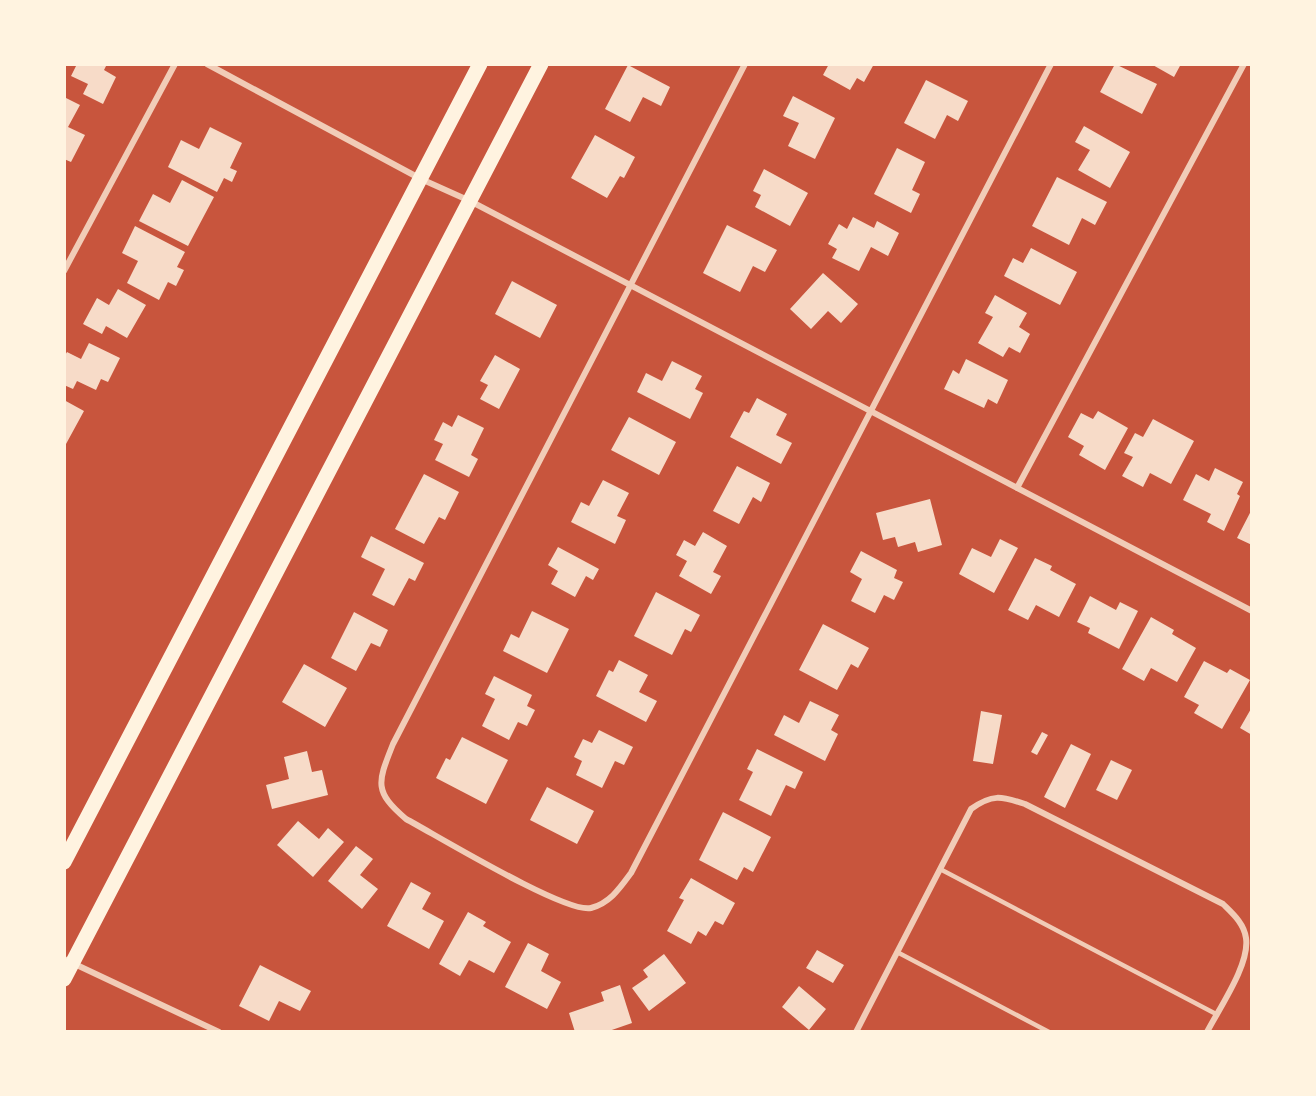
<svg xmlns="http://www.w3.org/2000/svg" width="1316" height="1096" font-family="'Open Sans',sans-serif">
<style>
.building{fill:#f7dbc8}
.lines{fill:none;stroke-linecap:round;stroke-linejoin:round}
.service{stroke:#f1ccb7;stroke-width:4.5}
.minor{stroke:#f1ccb7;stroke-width:6}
.primary{stroke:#fff3e0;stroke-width:15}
</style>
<rect width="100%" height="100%" fill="#c8553d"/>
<path class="building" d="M77,64h30l-3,6 12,7 -13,27 -20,-10 5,-10 -17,-8z
M829,64h45l-10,18 -7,-4 -7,12 -27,-15z
M1115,64l42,20 -15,30 -42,-22z
M1151,64h30l-7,13z
M628,65l42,22 -9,19 -18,-9 -13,25 -25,-13z
M926,80l42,21 -10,20 -11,-6 -12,24 -31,-16z
M793,96l42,22 -20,41 -27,-13 11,-23 -16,-7z
M64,97l16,8 -12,22 17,8 -14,27 -7,-3z
M1084,126l46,26 -20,36 -32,-18 12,-20 -15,-8z
M210,127l32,16 -12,25 7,3 -5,11 -8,-4 -7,14 -49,-25 13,-27 18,9z
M595,135l40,22 -11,21 -4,-2 -13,22 -36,-20z
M897,148l28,14 -13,28 8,4 -9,19 -37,-19z
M764,169l44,24 -18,33 -35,-19 6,-12 -8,-4z
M1057,177l50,25 -12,23 -13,-7 -13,27 -37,-19z
M182,180l32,17 -26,49 -49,-25 14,-27 17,9z
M853,217l21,11 3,-7 22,12 -11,23 -17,-9 -12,24 -27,-13 5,-9 -9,-5 11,-20 8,5z
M727,225l50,25 -12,22 -12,-6 -13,26 -37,-19z
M135,226l50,26 -8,15 7,3 -8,16 -8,-4 -9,18 -32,-17 11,-22 -16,-8z
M1031,248l46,24 -17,33 -56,-29 9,-18 10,5z
M823,273l35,31 -17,19 -13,-12 -17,18 -21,-20z
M512,281l45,24 -17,33 -45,-24z
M118,289l28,16 -19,33 -21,-12 -4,8 -19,-10 14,-26 12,7z
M995,295l32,18 -8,14 11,7 -10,19 -11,-6 -6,10 -25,-14 15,-26 -8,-4z
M89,343l31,15 -12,24 -7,-3 -5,11 -19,-9 -4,8 -9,-4v-28l3,-5 14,7z
M495,355l25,14 -21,40 -19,-10 8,-14 -8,-4z
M966,359l42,21 -11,24 -9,-5 -4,9 -40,-19 9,-19 6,4z
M672,361l30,15 -7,13 8,4 -13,26 -53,-27 9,-19 16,8z
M757,398l30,16 -11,21 16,8 -11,21 -51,-27 14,-26 5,2z
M64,400l20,11 -18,33 -2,-1z
M1098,411l30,17 -23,42 -26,-15 5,-9 -16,-9 13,-24 12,6z
M458,415l26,13 -13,27 7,4 -9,18 -34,-17 8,-16 -9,-4 9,-18 9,5z
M629,417l47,25 -17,33 -48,-25z
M1153,419l41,22 -23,43 -21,-11 -7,14 -21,-11 11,-19 -9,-4 11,-20 8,4z
M737,466l33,17 -9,19 -8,-5 -14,27 -26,-13z
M1215,468l28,14 -6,12 3,2 -16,35 -17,-9 4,-8 -28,-14 13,-26 13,7z
M424,474l35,18 -14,28 -6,-3 -15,27 -29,-15z
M603,480l26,13 -12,23 9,4 -11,24 -44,-22 10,-20 8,4z
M930,499l12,46 -24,7 -3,-10 -17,5 -3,-10 -12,3 -7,-27z
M1252,509v36l-15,-7z
M703,532l24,14 -14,26 8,4 -10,18 -32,-18 8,-15 -11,-6 8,-15 11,6z
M371,536l53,27 -9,18 -6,-3 -15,28 -22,-11 13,-26 -24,-12z
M1000,539l18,9 -24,45 -35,-19 13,-26 19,9z
M558,547l41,22 -6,11 -7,-4 -11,21 -24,-13 7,-13 -10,-6z
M861,551l36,19 -3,8 9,4 -9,18 -10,-5 -9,18 -24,-12 11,-22 -12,-7z
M1035,558l17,8 -2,4 26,14 -17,33 -23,-12 -8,15 -20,-10z
M656,592l44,23 -9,17 -6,-3 -13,26 -38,-19z
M1090,596l26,14 4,-8 18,9 -19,38 -31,-16 2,-5 -13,-6z
M532,611l37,18 -22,44 -44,-22 8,-17 8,4z
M354,612l34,18 -8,17 -9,-4 -15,28 -25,-13z
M1151,617l23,13 -2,4 24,14 -19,34 -26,-14 -7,13 -22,-12z
M823,624l46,24 -11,20 -7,-4 -14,26 -38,-20z
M619,660l29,15 -9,17 18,9 -11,21 -50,-26 13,-26 4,2z
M1204,661l23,12 3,-4 20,11 -28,49 -28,-16 5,-8 -15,-8z
M304,664l43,24 -22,39 -43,-25z
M494,676l38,19 -5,11 8,4 -8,16 -9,-4 -9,18 -27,-14 13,-27 -10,-5z
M810,701l29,14 -8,15 7,4 -13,27 -51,-26 10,-20 15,8z
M1252,707v28l-12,-7z
M981,711l21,4 -9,49 -20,-3z
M599,730l34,17 -9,18 -9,-4 -13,27 -26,-13 6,-14 -8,-4 9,-18 9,4z
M1042,732l6,3 -11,20 -6,-3z
M462,737l46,23 -22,44 -50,-26 10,-20 4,2z
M1071,744l20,10 -26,54 -21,-11z
M757,749l46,23 -8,17 -9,-4 -15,31 -32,-16 14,-28 -6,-3z
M307,751l5,21 10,-2 6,25 -56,14 -6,-24 23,-6 -5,-22z
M1111,760l21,10 -15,30 -21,-10z
M547,787l47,24 -17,33 -47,-24z
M723,812l48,25 -18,35 -9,-5 -7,13 -38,-20z
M298,821l21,18 9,-11 16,14 -31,35 -36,-32z
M356,846l17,13 -13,16 18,14 -16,20 -34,-28z
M691,878l44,25 -12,22 -8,-4 -9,15 -8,-5 -7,13 -24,-13 17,-31 -5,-2z
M411,882l20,11 -9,16 22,12 -15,28 -42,-23z
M468,912l18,10 -3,4 28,16 -17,31 -25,-13 -9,16 -21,-12z
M528,943l21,11 -8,17 20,11 -14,27 -42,-22z
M817,950l27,15 -11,18 -27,-15z
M664,954l22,29 -37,28 -17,-23 16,-11 -5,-7z
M260,965l51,26 -11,20 -21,-10 -10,20 -30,-15z
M620,985l12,38 -26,9h-31l-6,-19 35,-12 -3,-9z
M799,986l27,23 -17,21 -27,-23z"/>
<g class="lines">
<path class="service" d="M940,869l276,145
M897,952l152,80"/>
<path class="minor" d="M207,64l214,115 49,22 782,410
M745,64l-352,680c-15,38 -20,47 13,75 30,16 160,95 185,89 19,-5 29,-20 40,-35l420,-809
M64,271l111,-207
M1017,488l227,-424
M64,959l155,73
M856,1032l115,-223c21,-15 30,-13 54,-5l198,100c9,9 21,19 23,34 4,26 -26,69 -39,94"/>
<path class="primary" d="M64,862l416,-798
M64,979l477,-915"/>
</g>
<rect width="1316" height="1096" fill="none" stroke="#fff3e0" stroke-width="132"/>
</svg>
